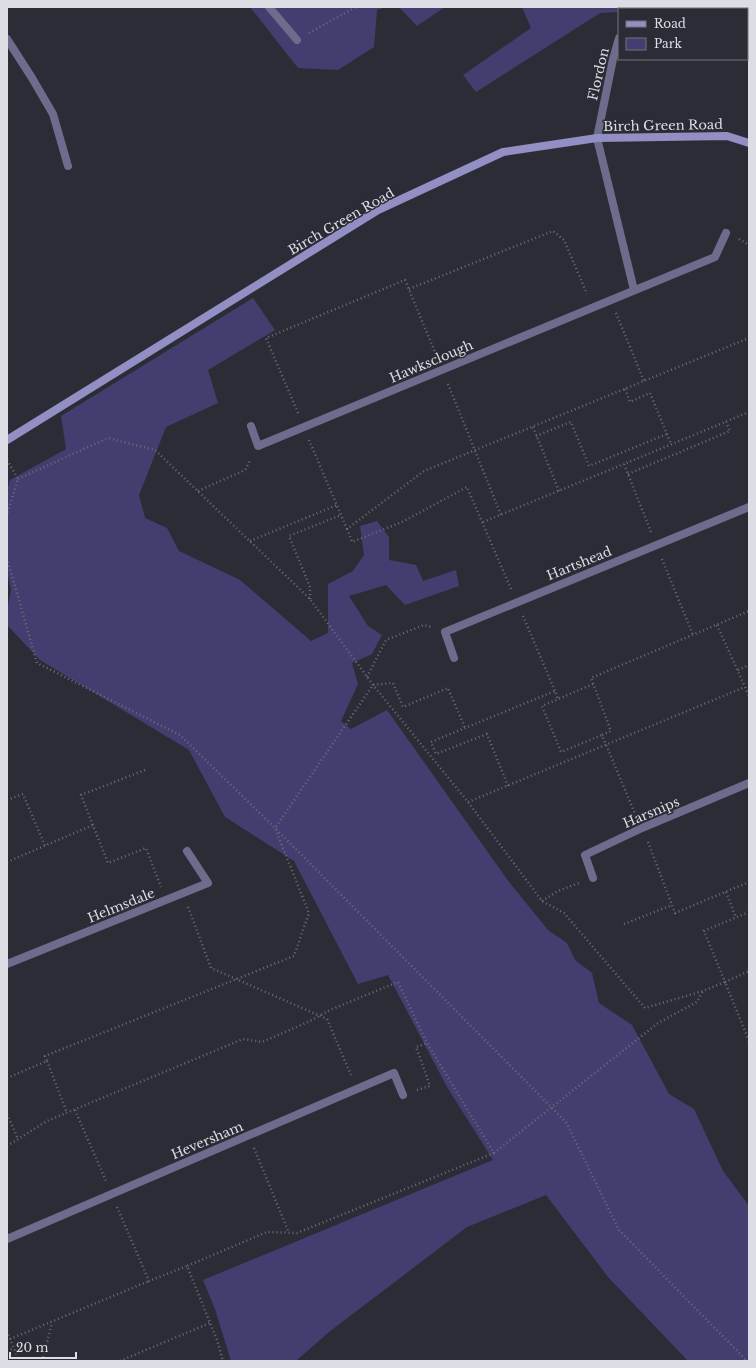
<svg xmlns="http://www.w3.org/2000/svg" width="756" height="1368" font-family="'Libre Baskerville',serif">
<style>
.green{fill:#433e70}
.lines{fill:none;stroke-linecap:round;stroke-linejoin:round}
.path{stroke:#6c6c76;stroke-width:2.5;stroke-dasharray:1 3;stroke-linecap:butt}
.street{stroke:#6e6c8d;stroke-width:8}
.secondary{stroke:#928fc4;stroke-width:8}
.labels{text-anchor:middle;stroke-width:3;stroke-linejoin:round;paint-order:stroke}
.street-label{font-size:13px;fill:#dddde5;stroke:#2c2c37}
</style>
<rect width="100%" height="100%" fill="#2c2c37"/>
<path class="green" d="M250,7h136l-9,3 -3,37 -36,23 -40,-2z
M399,7h46l-28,19z
M522,7h134l-1,2h-36v3l-19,1 -124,79 -13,-17 68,-47z
M253,298l22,32 -67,40 10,33 -52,24 -27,68 6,23 22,10 12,23 61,29 71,61 17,-8v-49l25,-13 11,-16 -4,-29 17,-5 12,16v23l27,5 7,16 33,-11 3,16 -54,19 -19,-20 -37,11 19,30 14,9 -10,19 -20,9 6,21 -17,37 10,8 36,-19 122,172 39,48 19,13 8,17 17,13 7,30 33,22 37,69 25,15 29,62 26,35v155h-61l-80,-84 -62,-82 -79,32 -138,105 -33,29h-65l-16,-52 -12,-29 290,-120 -46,-73 -59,-112 -30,9 -64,-123 -69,-44 -36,-67 -149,-90 -33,-35v-15l4,-20 -4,-20v-79l3,-11 56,-31 -5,-33z"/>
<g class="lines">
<path class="path" d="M309,33l47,-26
M739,239l10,6
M409,289l144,-58 11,9 23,54
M616,313l28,68
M448,384l53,131
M625,389l5,13 20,-9 21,51
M298,413l-32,-75 139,-58 32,77
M533,427l26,64
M536,436l35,-14 18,44 78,-32
M309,440l38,89
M7,460l11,19 -11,35
M628,474l102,-43 -4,-9
M18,479l90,-41 47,12 155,149 63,86 95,117 74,99 22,12 81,95 58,-17 22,-9 24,59
M198,491l47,-21 6,-11
M483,522l141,-58
M651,532l-27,-68 125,-52
M250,541l87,-36
M7,558l30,105 143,72 95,93 291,294 53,108 128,131
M662,559l31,76
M511,589l-44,-102 -65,35 -50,20 -5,-13 77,-58 325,-133
M310,599v-12l-21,-51 52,-21
M523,616l32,75
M717,625l28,62
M738,670l11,-5
M367,677l19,-37 38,-15 7,2
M593,684l-51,22 19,46 41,-17
M145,770l-64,25 27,68 38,-15 15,39
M508,786l-21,-52 -51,20 -5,-12 124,-51 3,8
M7,800l16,-6 22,52
M468,802l277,-115 4,9
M636,816l-34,-81 9,-4 -20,-53 158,-67
M648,842l24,63
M7,862l86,-37
M726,892l10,26
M542,901l16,-10 21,-8
M188,907l23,61 116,51 24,56
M749,912l-45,19 21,51 24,-11
M624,924l48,-19 3,8 74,-31
M47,1061l20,52
M7,1078l40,-17 -2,-5 249,-100 15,-43 -34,-85 98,-143 20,-2 10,24 45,-19 17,40
M417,1090l13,-4 -14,-39 11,-4
M75,1110l31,71
M7,1114l11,25
M7,1146l40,-25 196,-82 19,3 46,-20 22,-12 68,-28 29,61 67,110 -197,80 -30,-1 -80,34
M254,1148l35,85
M494,1153l164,-130 39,-21 6,-11
M117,1207l32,74 38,-15 30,74 6,21
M7,1331l12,30
M10,1339l139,-58
M7,1351l7,-3
M42,1361l10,-38
M120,1361l90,-38"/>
<path class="street" d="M269,7l28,33
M627,9l1,-2
M619,38l-6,21 -16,79 37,152
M7,39l25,39 21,36 15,52
M251,426l7,20 457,-189 11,-24
M454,658l-9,-26 304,-125
M593,878l-8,-23 57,-27 107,-45
M7,964l201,-81 -21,-32
M7,1239l387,-166 9,22"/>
<path class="secondary" d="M7,440l371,-230 125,-58 94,-14 130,-2 22,7"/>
</g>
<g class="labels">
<g class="street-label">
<text transform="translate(598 74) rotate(-77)" y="5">Flordon</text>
<text transform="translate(663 125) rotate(-1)" y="5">Birch Green Road</text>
<text transform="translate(341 221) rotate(-30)" y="5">Birch Green Road</text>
<text transform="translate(431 361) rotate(-23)" y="5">Hawksclough</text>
<text transform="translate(579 563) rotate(-22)" y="5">Hartshead</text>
<text transform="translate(651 812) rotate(-23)" y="5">Harsnips</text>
<text transform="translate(121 905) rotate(-22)" y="5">Helmsdale</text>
<text transform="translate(207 1140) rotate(-23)" y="5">Heversham</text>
</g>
</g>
<rect width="756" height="1368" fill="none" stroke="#dddde5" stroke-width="16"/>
<rect x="618" y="8" width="130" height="52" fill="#2c2c37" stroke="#73737d"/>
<rect x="626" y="21" width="20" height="6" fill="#928fc4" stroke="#73737d"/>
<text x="654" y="28" font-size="12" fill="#dddde5">Road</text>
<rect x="626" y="38" width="20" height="12" fill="#433e70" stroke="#73737d"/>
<text x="654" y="48" font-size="12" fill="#dddde5">Park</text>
<path d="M10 1352v6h66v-6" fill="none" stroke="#dddde5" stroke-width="2"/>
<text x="16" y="1352" font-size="12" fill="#dddde5" stroke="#2c2c37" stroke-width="3" paint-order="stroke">20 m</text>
</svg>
